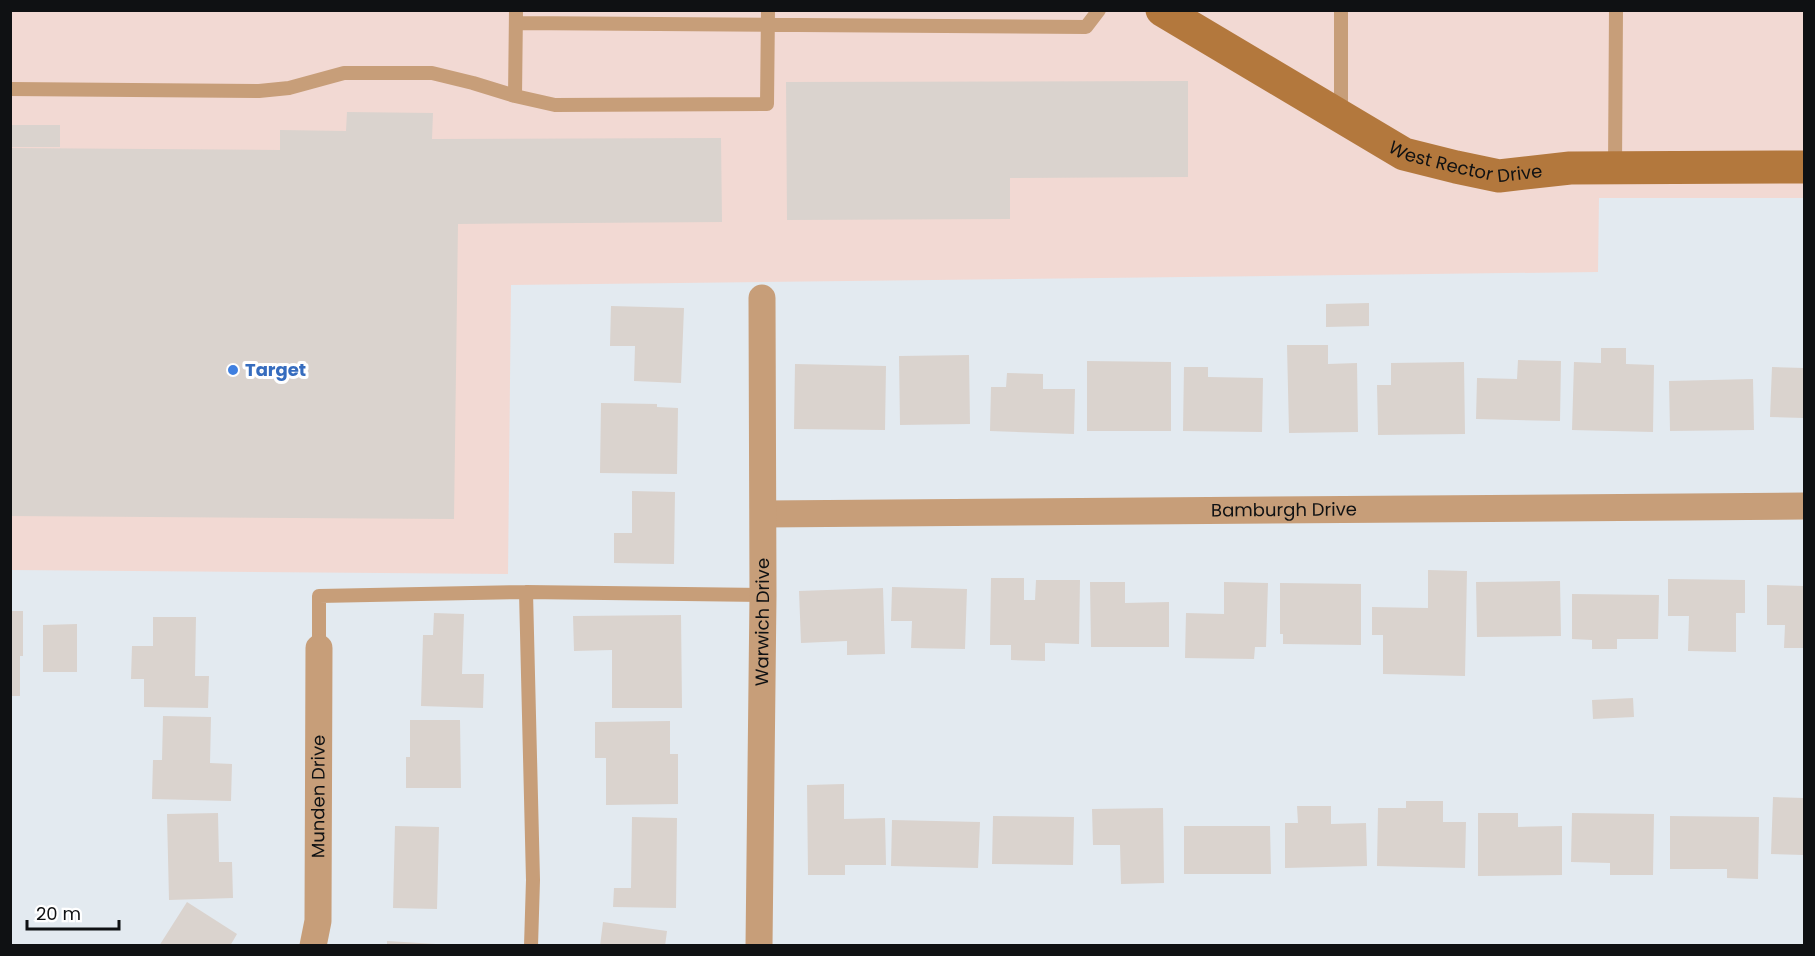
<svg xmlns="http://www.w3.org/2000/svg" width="1815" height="956" font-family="Poppins,sans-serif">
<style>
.commercial{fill:#f2d9d3}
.building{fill:#dad3ce}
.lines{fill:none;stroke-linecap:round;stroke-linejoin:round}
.lane{stroke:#c79e79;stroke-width:14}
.street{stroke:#c79e79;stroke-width:27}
.secondary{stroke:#b3783d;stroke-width:33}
.shop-dot{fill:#3f7fe0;stroke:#fff;stroke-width:2}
.labels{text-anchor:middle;stroke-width:6;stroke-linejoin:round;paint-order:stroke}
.street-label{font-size:18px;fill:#0f1113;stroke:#fff}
.shop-label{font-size:18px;font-weight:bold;fill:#366cbe;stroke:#fff;text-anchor:start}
</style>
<rect width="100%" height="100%" fill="#e3eaf0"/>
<path class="commercial" d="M11,11h1793v187h-205l-1,74 -1087,13 -3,289 -497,-4z"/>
<path class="building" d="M1188,81v96l-178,1v41l-223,1 -1,-138z
M347,112l86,1 -1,26 289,-1 1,84 -264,2 -4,295 -444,-3v-368l270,2v-20l66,1z
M11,125h49v22h-49z
M1369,303v23l-43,1v-23z
M611,306l73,2 -3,75 -47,-2 1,-35h-25z
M1287,345h41v19l29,-1 1,69 -69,1z
M1601,348h25v16l28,1 -1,67 -81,-2 2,-68 27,1z
M969,355l1,69 -70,1 -1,-69z
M1518,360l43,1 -1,60 -84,-2 1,-41 40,1z
M1087,361l84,1v69h-84z
M1464,362l1,72 -87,1 -1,-50h14v-22z
M795,364l91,2 -1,64 -91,-1z
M1184,367h24v10l55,1 -1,54 -79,-1z
M1772,367l32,1v50l-34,-1z
M1007,373l36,1v15h32l-1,45 -84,-3 1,-44h15z
M1753,379l1,51 -84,1 -1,-50z
M601,403l56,1v3l21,1 -1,66 -77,-1z
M632,491l43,1 -1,72 -60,-1v-30h18z
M1428,570l39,1 -2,105 -82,-2v-39h-11v-28l56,1z
M991,578h33v22h11l1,-20h44l-1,64 -34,-1v18l-34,-1v-15h-21z
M1668,579l77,1v33h-9v39l-48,-1 1,-35h-21z
M1560,581l1,55 -84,1 -1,-55z
M1090,582h35v21l44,-1v45h-78z
M1224,582l44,1 -2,64h-11l-1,12 -69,-1 1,-45 38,1z
M1280,583l81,1v61l-78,-1v-10h-3z
M1767,585l37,1v62h-20l1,-23h-18z
M892,587l75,2 -2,60 -54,-1 1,-27h-21z
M883,588l2,66 -38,1v-14l-46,2 -2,-52z
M1572,594l87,1 -1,44h-41v10h-25v-9l-20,-1z
M10,611h13v45h-3v40h-10z
M434,613l30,1 -2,60h22l-1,34 -62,-2 2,-71h10z
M681,615l1,93h-70v-58l-38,1 -1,-35z
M153,617h43l-1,59h14l-1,32 -64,-1v-28h-13l1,-33h21z
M77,624v48h-34v-47z
M1633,698l1,19 -41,2 -1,-19z
M163,716l48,1 -1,46 22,1 -1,37 -79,-2 1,-39h9z
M410,720h50l1,68h-55v-31h4z
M670,721v33h8v50l-72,1v-47h-11v-36z
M844,784v35l41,-1 1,47h-41v10h-37l-1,-90z
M1773,797l31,1v57l-33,-1z
M1406,801h37v21h23l-1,46 -88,-2 1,-58h28z
M1297,806h34v18l35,-1 1,43 -82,2v-45h13z
M1163,808l1,75 -43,1 -1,-39h-27l-1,-36z
M218,813l1,49h13l1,36 -64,2 -2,-86z
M1478,813h40v14l44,-1v49l-84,1z
M1572,813l82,1 -1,61h-43v-12l-39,-1z
M993,816l81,1 -1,48 -81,-1z
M1670,816l89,1 -1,62 -31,-1v-9h-57z
M632,817l45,1 -1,90 -63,-1 1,-19h17z
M892,820l88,2 -2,46 -87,-2z
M395,826l44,1 -2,82 -44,-1z
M1184,826h86l1,48h-87z
M187,902l50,32 -7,12h-71z
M603,922l64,9 -2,15h-65z
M387,941l49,3v2h-49z"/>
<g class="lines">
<path class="lane" d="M516,23l570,4 13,-17
M10,89l249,2 30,-3 55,-15h88l41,10 42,13 40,9 212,-1 1,-94
M515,96l1,-86
M1341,113v-103
M1615,167l1,-157
M526,592l7,288 -2,66
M319,648v-52l207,-4 237,3"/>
<g class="street">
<path id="s1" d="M764,514l1040,-8"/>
<path id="s2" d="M313,946l5,-25 1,-273"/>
<path id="s3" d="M759,946l4,-351 -1,-297"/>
</g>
<path class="secondary" id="s4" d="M1162,10l242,144 52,13 43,9 71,-8 234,-1"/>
</g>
<circle class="shop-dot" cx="233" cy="370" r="6"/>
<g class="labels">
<g class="street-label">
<text dy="6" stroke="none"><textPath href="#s4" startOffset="344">West Rector Drive</textPath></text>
<text dy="6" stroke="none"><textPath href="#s1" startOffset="520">Bamburgh Drive</textPath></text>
<text dy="6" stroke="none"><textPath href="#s3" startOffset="324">Warwich Drive</textPath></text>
<text dy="6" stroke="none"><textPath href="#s2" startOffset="150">Munden Drive</textPath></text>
</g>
<g class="shop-label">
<text x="245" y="376">Target</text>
</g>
</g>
<rect width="1815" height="956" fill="none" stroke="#0f1113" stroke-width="24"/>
<path d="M27 920v9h92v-9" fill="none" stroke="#0f1113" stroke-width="3"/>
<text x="36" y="920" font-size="18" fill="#0f1113" stroke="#ffffff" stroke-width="4.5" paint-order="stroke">20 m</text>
</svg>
